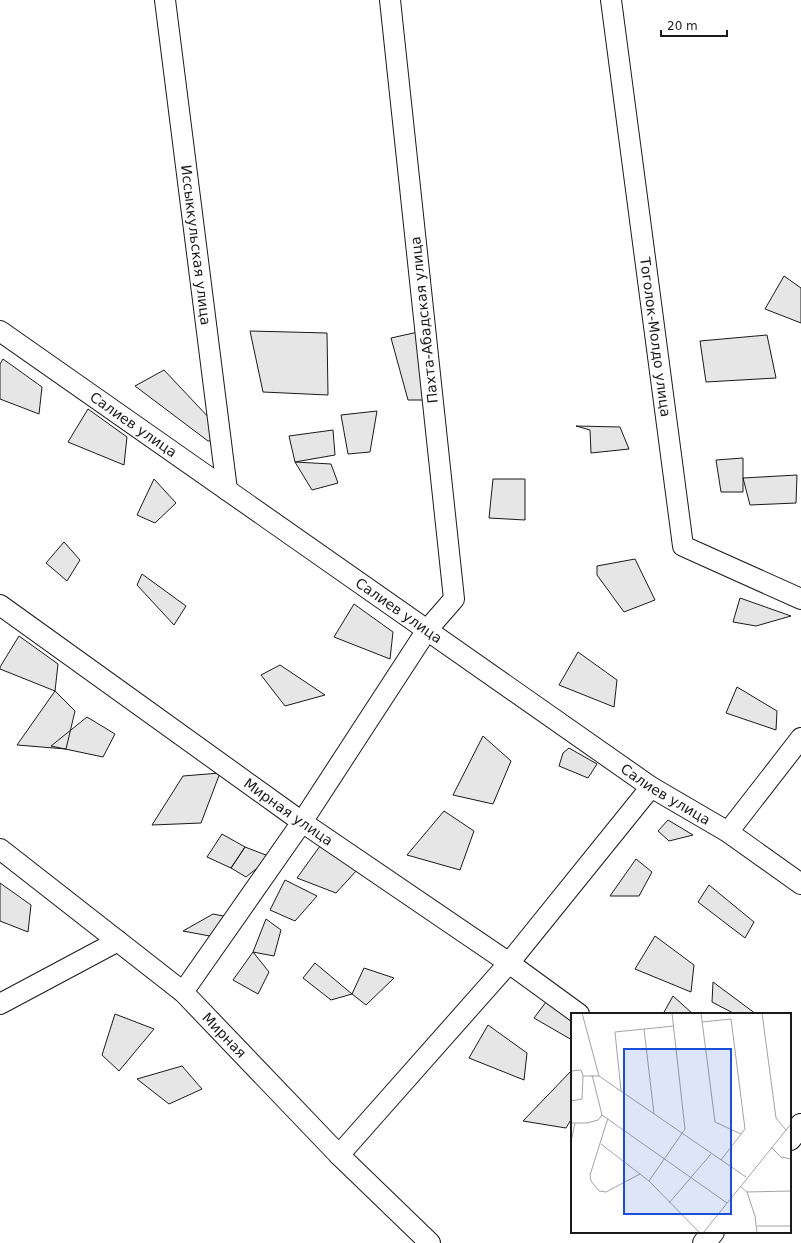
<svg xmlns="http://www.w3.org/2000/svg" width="801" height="1243" font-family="'DejaVu Sans',sans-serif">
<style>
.building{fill:#e6e6e6;stroke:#1a1a1a}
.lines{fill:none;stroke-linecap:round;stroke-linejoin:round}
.street-casing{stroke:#1a1a1a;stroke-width:22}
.primary-casing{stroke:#1a1a1a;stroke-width:24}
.street{stroke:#fff;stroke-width:20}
.primary{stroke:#fff;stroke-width:22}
.labels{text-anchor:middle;stroke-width:3;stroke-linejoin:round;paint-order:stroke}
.street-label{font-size:14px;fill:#1a1a1a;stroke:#fff}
.inset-road{fill:none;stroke:#a3a3a3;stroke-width:1}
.view{fill:#1d4ed8;fill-opacity:0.15;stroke:#1d4ed8;stroke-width:2}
.inset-edge{fill:none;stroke:#1a1a1a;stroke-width:2}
</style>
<rect width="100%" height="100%" fill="#fff"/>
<path class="building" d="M784,276l17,12v35l-36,-14z
M250,331l77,2 1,62 -65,-3z
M418,332l17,68h-27l-17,-62z
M767,335l9,43 -70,4 -6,-41z
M3,359l39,28 -3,27 -39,-15v-35z
M164,370l65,69 -21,2 -73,-55z
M88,409l39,28 -3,28 -56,-23z
M377,411l-7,41 -22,2 -7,-39z
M576,426l44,1 9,22 -38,4 -1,-23z
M333,430l2,25 -40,7 -6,-26z
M743,458v34h-22l-5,-32z
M295,462l36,2 7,19 -26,7z
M797,475l-1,28 -46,2 -7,-27z
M154,479l22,24 -21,20 -18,-8z
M493,479h32v41l-36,-2z
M64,542l16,18 -13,21 -21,-18z
M635,559l20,41 -31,12 -27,-37v-9z
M142,574l44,32 -12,19 -37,-40z
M740,598l51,18 -35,10 -23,-4z
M354,604l39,28 -3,27 -56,-22z
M19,636l39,28 -3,27 -55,-22v-2z
M578,652l39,28 -3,27 -55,-22z
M280,665l45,30 -40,11 -24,-31z
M737,687l40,24 -1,19 -50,-17z
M55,691l20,20 -9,38 -49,-4z
M87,717l28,17 -12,23 -52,-11z
M483,736l28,25 -18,43 -40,-9z
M569,748l28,16 -9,14 -29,-12 4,-13z
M220,773l-19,50 -49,2 31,-49z
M444,811l30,20 -14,39 -53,-15z
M668,820l25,15 -24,6 -11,-10z
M222,834l23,13 -14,21 -24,-11z
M320,846l37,24 -21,23 -39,-15z
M245,847l26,10 -25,20 -15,-9z
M636,859l16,13 -13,24h-29z
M285,880l32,16 -22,25 -25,-11z
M0,883l31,22 -3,27 -28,-11z
M709,885l45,37 -9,16 -47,-36z
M213,914l16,3 -14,20 -32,-6z
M266,919l15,11 -7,26 -21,-4z
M655,936l39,29 -3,27 -56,-23z
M253,952l16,20 -11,22 -25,-14z
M315,963l37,31 -21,6 -28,-22z
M364,968l30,10 -28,27 -14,-11z
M713,982l43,32h-21l-23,-12z
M673,996l20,18h-30z
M549,998l23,19v23l-38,-22z
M115,1014l39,15 -35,42 -17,-16z
M488,1025l39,28 -3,27 -55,-22z
M182,1066l20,23 -33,15 -32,-25z
M572,1070v48l-6,10 -43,-7z"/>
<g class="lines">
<defs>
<g id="street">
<path id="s1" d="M165,0l62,490"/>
<path id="s2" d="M611,0l72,546 118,53"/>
<path id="s3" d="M0,331l651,456 77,45 73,52"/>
<path id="s4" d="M0,605l302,217 207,141 70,51"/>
<path d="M728,832l73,-94"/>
<path id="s5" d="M0,849l183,143 156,163 91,88"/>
<path d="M183,992l119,-170 125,-192 27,-31 -64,-599"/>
<path d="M0,1004l118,-63"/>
<path d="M339,1155l170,-192 142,-176"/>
</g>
<path id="primary" d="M790,1139l11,-14
M704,1243l9,-11"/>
</defs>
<use href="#street" class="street-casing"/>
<use href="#primary" class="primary-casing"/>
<use href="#street" class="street"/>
<use href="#primary" class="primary"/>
</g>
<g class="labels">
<g class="street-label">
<text dy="5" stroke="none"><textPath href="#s1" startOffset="247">Иссыккульская улица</textPath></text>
<text transform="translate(424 320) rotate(-96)" y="5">Пахта-Абадская улица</text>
<text dy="5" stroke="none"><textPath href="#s2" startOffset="340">Тоголок-Молдо улица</textPath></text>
<text dy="5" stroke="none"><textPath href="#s3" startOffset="163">Салиев улица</textPath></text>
<text dy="5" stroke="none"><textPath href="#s3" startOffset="487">Салиев улица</textPath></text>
<text dy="5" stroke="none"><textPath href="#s3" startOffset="811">Салиев улица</textPath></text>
<text dy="5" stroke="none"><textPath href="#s4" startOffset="355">Мирная улица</textPath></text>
<text dy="5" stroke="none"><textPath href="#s5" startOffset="292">Мирная</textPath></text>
</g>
</g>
<g transform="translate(571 1013)">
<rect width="220" height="220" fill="#fff"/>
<path class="inset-road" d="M11,0l17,63M130,0l14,109 26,12M191,0l14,105 10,12M131,9l29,-3 14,110 -24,31M73,16l10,85M0,58l10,-1 2,6h16l147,101M50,78l-6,-59 59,-6M0,88l11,-2 1,-23M31,102l125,88M37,105l-18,57 1,6 8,10 7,1 34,-18M0,110h16l11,-3 4,-5 -10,-40M0,129l4,-19M30,131l48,37 51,52M200,134l10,10 10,2M78,168l36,-52 -13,-116M170,174l6,5 44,-1M176,179l8,24 2,17M98,190l42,-49M186,213h34M132,220l88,-109"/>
<path class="view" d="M53,36h107v165h-107z"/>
<rect width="220" height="220" class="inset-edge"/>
</g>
<path d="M661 30v6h66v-6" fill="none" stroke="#1a1a1a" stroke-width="2"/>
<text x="667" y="30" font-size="12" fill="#1a1a1a" stroke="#ffffff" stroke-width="3" paint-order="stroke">20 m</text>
</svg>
